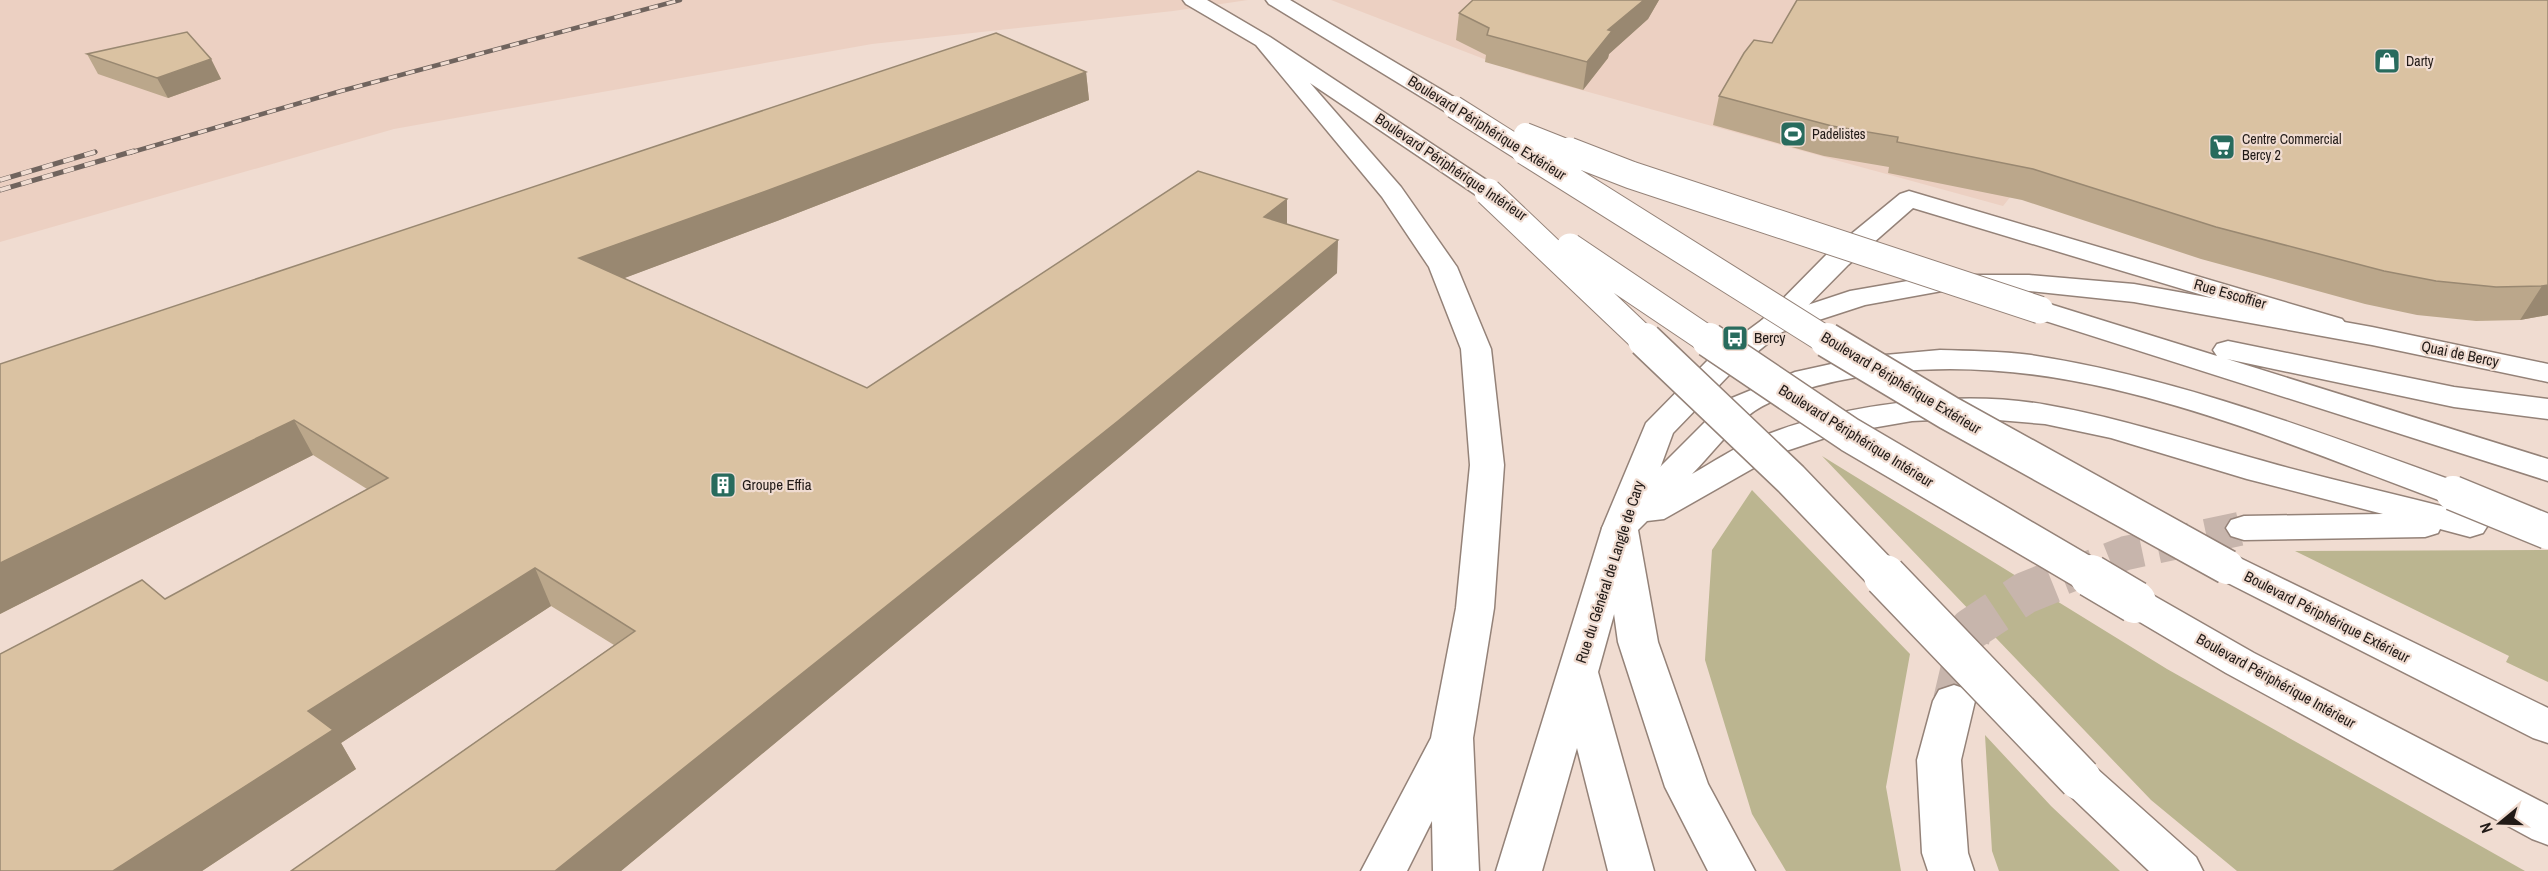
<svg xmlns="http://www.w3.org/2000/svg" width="2548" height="871" font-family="'Archivo Narrow',sans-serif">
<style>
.built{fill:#ecd0c2}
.green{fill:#bbb590}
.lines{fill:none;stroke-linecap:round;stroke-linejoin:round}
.highway-tunnel-far1{stroke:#c7b5ac;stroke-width:34;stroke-dasharray:34 16;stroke-linecap:butt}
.highway-tunnel{stroke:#c7b5ac;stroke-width:42;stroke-dasharray:42 21;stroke-linecap:butt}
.street-casing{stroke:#948278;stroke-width:3}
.secondary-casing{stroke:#948278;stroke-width:3}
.highway-casing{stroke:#948278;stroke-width:3}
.street{fill:#fff;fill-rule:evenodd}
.secondary{fill:#fff;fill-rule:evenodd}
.highway{fill:#fff;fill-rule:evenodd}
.rail-far1-casing{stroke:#70645e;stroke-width:4.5}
.rail-casing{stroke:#70645e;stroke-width:5}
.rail-far1{stroke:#f0dcd1;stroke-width:3;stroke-dasharray:9;stroke-linecap:butt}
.rail{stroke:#f0dcd1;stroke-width:4;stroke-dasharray:11;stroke-linecap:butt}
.highway-bridge-far3-casing{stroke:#948278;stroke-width:24;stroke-linecap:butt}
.highway-bridge-far2-casing{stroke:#948278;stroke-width:29;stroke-linecap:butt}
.highway-bridge-far1-casing{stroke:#948278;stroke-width:37;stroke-linecap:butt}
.highway-bridge-casing{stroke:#948278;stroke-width:45;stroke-linecap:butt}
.highway-bridge-far3{stroke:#fff;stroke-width:22}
.highway-bridge-far2{stroke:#fff;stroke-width:27}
.highway-bridge-far1{stroke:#fff;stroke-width:34}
.highway-bridge{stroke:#fff;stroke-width:42}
.wall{fill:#bba78b}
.shaded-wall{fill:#998871}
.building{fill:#dac2a2;stroke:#998871;stroke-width:1.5}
.labels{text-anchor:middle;stroke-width:4.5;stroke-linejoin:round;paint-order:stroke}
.far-poi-label{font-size:14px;fill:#211a17;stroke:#f0dcd1;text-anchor:start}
.street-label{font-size:15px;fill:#211a17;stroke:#f0dcd1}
.poi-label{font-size:15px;fill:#211a17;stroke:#f0dcd1;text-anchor:start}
</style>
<rect width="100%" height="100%" fill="#f0dcd1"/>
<path class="built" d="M0,0h1248l-75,11 -301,33 -478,85 -394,113z
M1331,0h742l-45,175 -25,31 -480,-132z"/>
<path class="green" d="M1822,456l345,213 358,202h-288l-86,-71z
M1752,490l158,164 -24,133 15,84h-115l-34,-57 -47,-154 7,-110z
M2548,550v132l-42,-20 3,-6 -214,-105z
M1985,735l66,71 69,65h-121l-7,-20z"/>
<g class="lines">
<path class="highway-tunnel-far1" d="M2063,578l63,-25 118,-25"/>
<path class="highway-tunnel" d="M1954,701l17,-72 54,-36 42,-17"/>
<defs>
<path id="street" d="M1909,191l433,128 5,6 -5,6 -10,3 -10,-3 -409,-123 -65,57 -66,67 -10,3 -10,-3 -5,-6 5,-6 66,-67 72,-59z"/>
<path id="secondary" d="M1942,275h87l105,9 238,43 176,37v18l-176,-37 -238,-43 -105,-11h-87l-77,14 -83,27 -51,41 -58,60 -35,95 -40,144 56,199h-46l-31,-123 -35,123h-46l106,-343 44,-105 63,-64 53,-39 88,-29z"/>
<path id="highway" d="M1183,0h24l63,37 227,150 4,5 -4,5 -9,3 -9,-3 -169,-114 91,104 56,80 34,82 13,116 -10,143 -21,130 6,133h-46l-1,-50 -25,50h-46l70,-133 25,-130 14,-143 -9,-116 -32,-82 -47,-70 -126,-152 -70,-41z
M1266,0h24l172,102 3,5 -3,5 -8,2 -8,-2 -177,-108z
M2040,301l177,55 -4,-6 4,-6 11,-3 226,46 94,12v20l-94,-12 -227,-48 321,100v22l-518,-165 -5,-6 5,-6z
M1940,350c30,1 61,1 91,5 150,23 292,79 434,130l5,8 -5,8 -12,3 -12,-3c-191,-71 -397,-166 -604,-120 -24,5 -69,18 -88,34 -21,16 -38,40 -57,59 21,-12 42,-26 64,-35 82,-35 203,-50 291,-34 74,13 147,37 220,57 71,20 144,35 216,55l5,8 -5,8 -13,4 -30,-8 -2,4 -13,4 -181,3 -13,-4 -5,-8 5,-8 13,-4 139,-2 -136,-35 -136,-41 -66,-14 -71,-6 -62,3 -75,13 -57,19 -116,66 -17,2 -9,9 20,112 50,142 47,87h-47l-43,-84 -47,-145 -16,-114 5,-8 120,-120 68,-28 68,-15z
M2227,554l13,4 308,150v35l-15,-5 -319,-162 -6,-9 6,-9z
M2135,589l14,4 105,60 294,152v40l-16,-6 -306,-166 -105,-62 -5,-9 5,-9z
M1954,685l15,5 6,11 -14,59 7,93 6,18h-46l-6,-18 -5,-93 16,-59 6,-11z
M2080,762l15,5 101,90 7,14h-54l-84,-80 -7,-12 7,-12z"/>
</defs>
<use href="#street" class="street-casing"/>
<use href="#secondary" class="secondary-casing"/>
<use href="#highway" class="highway-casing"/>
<use href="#street" class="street"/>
<use href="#secondary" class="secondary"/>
<use href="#highway" class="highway"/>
<defs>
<path id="rail-far1" d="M93,153l2,-1
M129,153l212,-62 339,-91"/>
<path id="rail" d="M0,180l95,-28
M0,190l134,-39"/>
</defs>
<use href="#rail-far1" class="rail-far1-casing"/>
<use href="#rail" class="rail-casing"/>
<use href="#rail-far1" class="rail-far1"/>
<use href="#rail" class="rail"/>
<defs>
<path id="highway-bridge-far3" d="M1454,107l73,46
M1525,134l48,19"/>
<path id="highway-bridge-far2" d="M1525,151l304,191
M1569,151l62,24 409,135
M1488,192l158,150
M1570,247l141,95"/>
<path id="highway-bridge-far1" d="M1645,340l146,139 95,99
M1709,340l141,95 244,143
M1827,340l122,73 278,154
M2453,493l95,39"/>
<path id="highway-bridge" d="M1885,576l195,203
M2091,576l44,26"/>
</defs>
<use href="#highway-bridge-far3" class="highway-bridge-far3-casing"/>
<use href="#highway-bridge-far2" class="highway-bridge-far2-casing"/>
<use href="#highway-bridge-far1" class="highway-bridge-far1-casing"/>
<use href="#highway-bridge" class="highway-bridge-casing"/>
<use href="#highway-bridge-far3" class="highway-bridge-far3"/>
<use href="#highway-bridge-far2" class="highway-bridge-far2"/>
<use href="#highway-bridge-far1" class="highway-bridge-far1"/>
<use href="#highway-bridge" class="highway-bridge"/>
</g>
<path class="wall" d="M1473,0h186l-11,19 -39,35 -1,4 -25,32 -98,-28 1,-7 -30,-15 3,-27z
M2548,0v315l-28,5 -44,1 -59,-6 -52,-11 -164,-45 -179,-59 -134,-27 1,-6 -65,-11 -111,-31 6,-29 53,-53z
M87,54l124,5 10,20 -53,19 -70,-24z
M1086,72l3,28 -312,121 -153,57 243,110 420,-189v25l50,49 -216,183 -500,415h-330l323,-226 -63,-39 -210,137 15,26 -154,102h-202l165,-272 202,-110 -54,-34 -313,159v-250z"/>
<path class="shaded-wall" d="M1644,0h15l-11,19 -39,35 -1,4 -25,32 4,-28 21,-32z
M211,59l10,20 -53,19 -11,-20z
M1086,72l3,28 -312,121 -187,70 -11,-33z
M1287,199v32l-23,-14z
M1338,240l-1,33 -216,183 -500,415h-66z
M2548,285v30l-28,5 22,-34z
M294,420l19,35 -313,159v-51z
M535,568l16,38 -210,137 15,26 -154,102h-89l195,-160z"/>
<path class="building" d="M1473,0h171l-36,30 4,1 -25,31 -100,-27 2,-7 -30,-15z
M1797,0h751v285l-6,1 -46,1 -60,-6 -52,-10 -168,-44 -183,-58 -136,-27 1,-5 -66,-11 -113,-30 25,-43 10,-13 18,3z
M187,32l24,27 -54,19 -70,-24z
M996,33l90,39 -317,118 -190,68 288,130 331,-217 89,28 -23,18 74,23 -220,181 -563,450h-264l344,-240 -100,-63 -227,143 25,19 -220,141h-113v-217l142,-74 23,19 223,-121 -94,-58 -294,143v-199z"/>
<defs>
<symbol id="shop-square" viewBox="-11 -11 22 22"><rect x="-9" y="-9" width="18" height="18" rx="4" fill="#286b5d" stroke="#f0dcd1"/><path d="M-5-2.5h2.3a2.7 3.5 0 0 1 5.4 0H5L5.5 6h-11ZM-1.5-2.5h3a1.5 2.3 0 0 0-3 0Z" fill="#fff"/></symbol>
<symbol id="stadium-square" viewBox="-11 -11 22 22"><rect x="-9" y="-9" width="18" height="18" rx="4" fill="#286b5d" stroke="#f0dcd1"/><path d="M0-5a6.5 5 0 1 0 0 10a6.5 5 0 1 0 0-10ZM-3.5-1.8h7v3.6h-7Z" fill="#fff"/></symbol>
<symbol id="supermarket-square" viewBox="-11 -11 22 22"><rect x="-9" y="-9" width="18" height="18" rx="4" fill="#286b5d" stroke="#f0dcd1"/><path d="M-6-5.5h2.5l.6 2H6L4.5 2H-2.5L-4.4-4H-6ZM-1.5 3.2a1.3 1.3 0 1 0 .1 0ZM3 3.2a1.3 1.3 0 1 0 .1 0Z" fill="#fff"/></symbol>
<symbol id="bus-square" viewBox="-11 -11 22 22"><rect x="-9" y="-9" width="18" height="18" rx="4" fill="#286b5d" stroke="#f0dcd1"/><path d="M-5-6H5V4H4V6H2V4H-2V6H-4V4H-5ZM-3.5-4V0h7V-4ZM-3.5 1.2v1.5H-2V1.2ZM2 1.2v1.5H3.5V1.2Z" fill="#fff"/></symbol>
<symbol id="building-square" viewBox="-11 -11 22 22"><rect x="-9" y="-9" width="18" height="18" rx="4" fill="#286b5d" stroke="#f0dcd1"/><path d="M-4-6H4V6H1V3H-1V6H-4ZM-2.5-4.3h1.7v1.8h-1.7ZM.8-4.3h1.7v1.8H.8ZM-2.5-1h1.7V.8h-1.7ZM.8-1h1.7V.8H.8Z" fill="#fff"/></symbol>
</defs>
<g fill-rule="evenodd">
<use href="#shop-square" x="2372" y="46" width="30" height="30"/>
<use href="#stadium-square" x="1778" y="119" width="30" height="30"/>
<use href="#supermarket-square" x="2207" y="132" width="30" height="30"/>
<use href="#bus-square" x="1720" y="323" width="30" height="30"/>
<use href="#building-square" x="708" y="470" width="30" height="30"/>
</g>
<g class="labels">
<g class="far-poi-label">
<text x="2406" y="66">Darty</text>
<text x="1812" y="139">Padelistes</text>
<text x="2242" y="144">Centre Commercial<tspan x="2242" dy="16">Bercy 2</tspan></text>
</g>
<g class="street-label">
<text transform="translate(1487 128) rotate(32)" y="5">Boulevard Périphérique Extérieur</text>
<text transform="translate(1451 167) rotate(34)" y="5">Boulevard Périphérique Intérieur</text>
<text transform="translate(2230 294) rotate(16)" y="5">Rue Escoffier</text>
<text transform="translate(2460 354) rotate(12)" y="5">Quai de Bercy</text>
<text transform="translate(1901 383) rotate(31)" y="5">Boulevard Périphérique Extérieur</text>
<text transform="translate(1856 436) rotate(32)" y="5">Boulevard Périphérique Intérieur</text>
<text transform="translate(1610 572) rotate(-72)" y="5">Rue du Général de Langle de Cary</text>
<text transform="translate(2327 617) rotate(27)" y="5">Boulevard Périphérique Extérieur</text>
<text transform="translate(2276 681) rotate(29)" y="5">Boulevard Périphérique Intérieur</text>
</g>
<g class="poi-label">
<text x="1754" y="343">Bercy</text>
<text x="742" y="490">Groupe Effia</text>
</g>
</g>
<g transform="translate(2500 823) rotate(251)" stroke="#f0dcd1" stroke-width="4.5" paint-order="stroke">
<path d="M0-4.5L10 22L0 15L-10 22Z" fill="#211a17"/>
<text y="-9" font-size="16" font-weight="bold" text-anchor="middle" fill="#211a17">N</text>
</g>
</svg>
